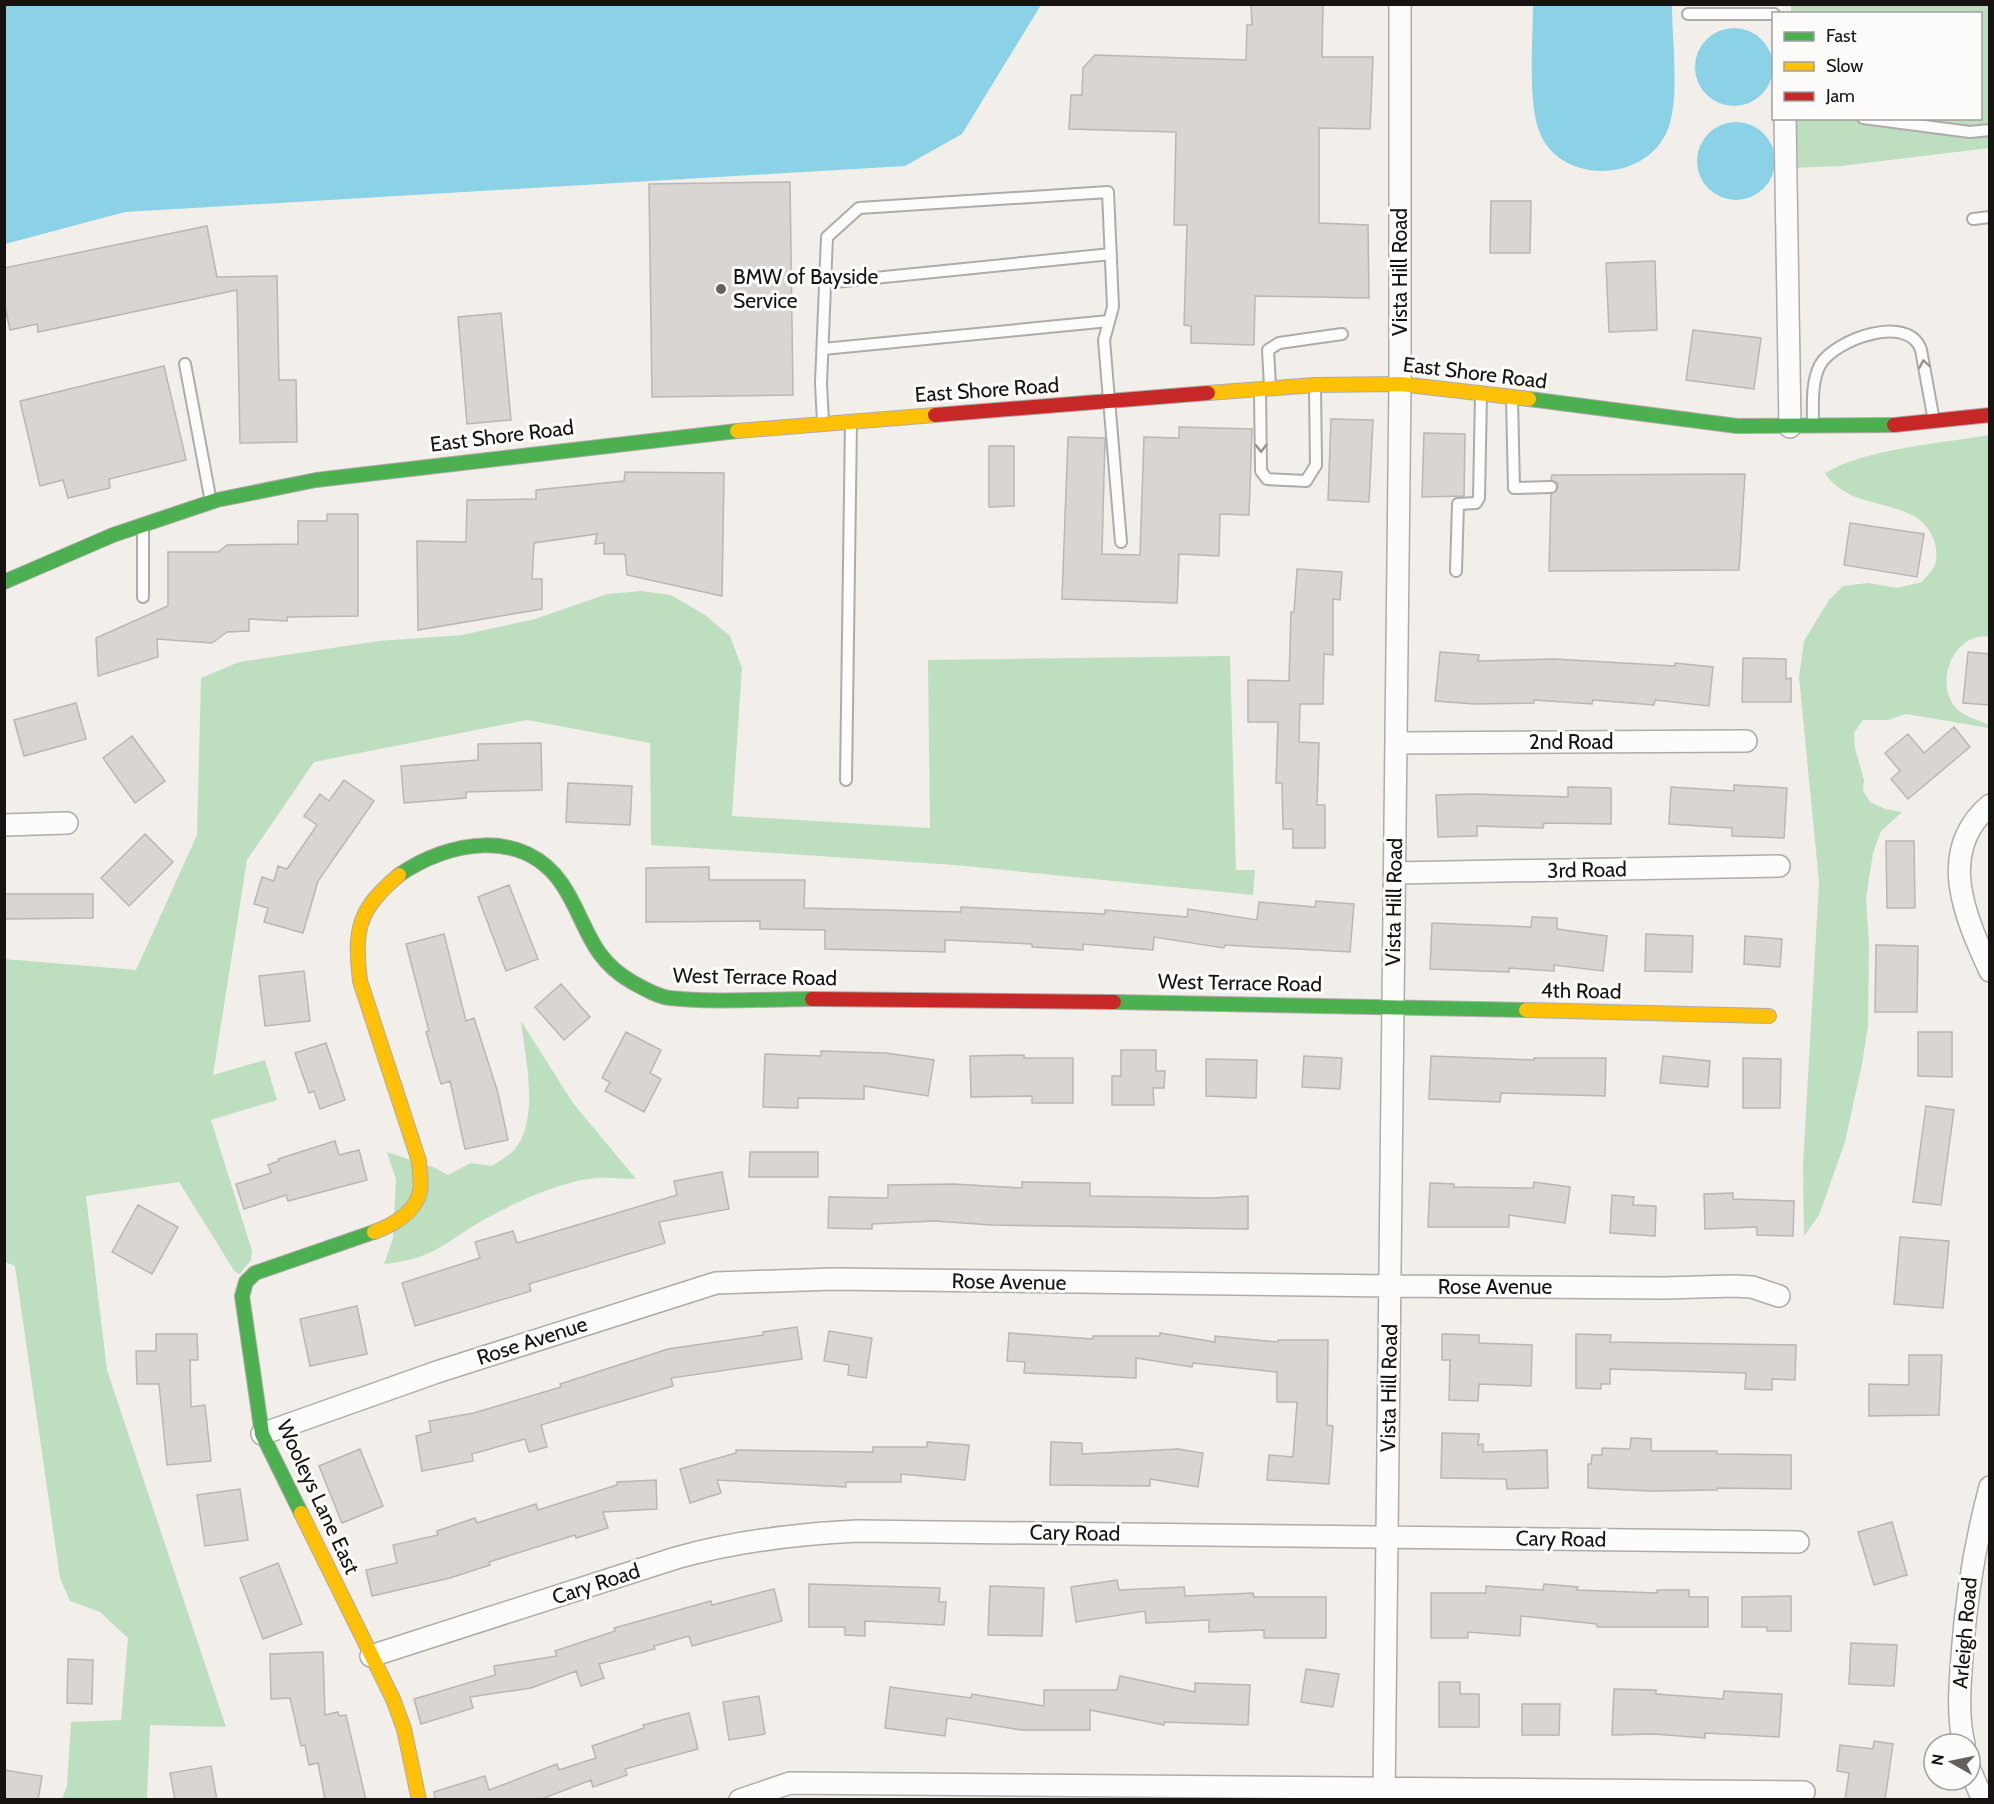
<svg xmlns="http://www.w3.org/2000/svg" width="1994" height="1804" font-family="Cabin,sans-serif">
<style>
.green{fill:#bddfc0}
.water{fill:#8cd2e7}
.building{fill:#d9d5d2;stroke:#bab6b4;stroke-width:1.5}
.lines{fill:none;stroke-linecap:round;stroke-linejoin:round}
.lane-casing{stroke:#aeaba8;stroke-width:14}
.street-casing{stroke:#aeaba8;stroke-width:24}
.fast-casing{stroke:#aeaba8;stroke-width:16}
.slow-casing{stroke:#aeaba8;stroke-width:16}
.jam-casing{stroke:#aeaba8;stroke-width:16}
.lane{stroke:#fdfcfc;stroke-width:10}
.street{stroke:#fdfcfc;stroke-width:21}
.fast{stroke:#4caf50;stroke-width:14}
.slow{stroke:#ffc107;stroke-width:14}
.jam{stroke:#c62828;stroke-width:14}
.oneway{stroke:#959392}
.poi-dot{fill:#63605d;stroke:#fefcfa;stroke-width:2}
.labels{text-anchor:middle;stroke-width:6;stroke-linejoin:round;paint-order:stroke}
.street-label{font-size:21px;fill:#161311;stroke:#fefcfa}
.poi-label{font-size:21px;fill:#161311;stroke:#fefcfa;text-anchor:start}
</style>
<rect width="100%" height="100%" fill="#f2eeea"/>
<path class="green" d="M1791,5h198v143l-148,18 -50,2v-49l189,-1v-104h-189z
M1989,435v202c-34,-6 -56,45 -33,71 6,8 24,12 33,17v3l-83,-14 -18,6h-25l-9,13 1,15 9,32 -1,11 7,11 15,7 17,3 -21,19 -8,22 -7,45 3,46 -1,82 -6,38 -17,78 -26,73 -15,21 -1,-71 16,-283 -20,-205 5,-36 25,-41 14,-14 25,-3 29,5 25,-6c4,-5 9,-10 12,-15 8,-19 -4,-43 -22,-52 -30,-15 -67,-11 -87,-42 40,-24 117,-30 164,-38z
M641,591l30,4 34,20 25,21 12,32 -10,148 198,12 -2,-168 302,-4 6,214h19l-2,25 -298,-30 -304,-20 -1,-102 -123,-23 -213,42 -67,98 -34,215 52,-15 12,40 -66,20 41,131 -1,9 -11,14 -5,-2 -56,-90 -93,14 21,174 119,357 -76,-2 -3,74h-85l5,-13 4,-64 50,-2 7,-82 -28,-26 -30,-11 -10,-23 -45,-312 -10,-4v-303l131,11 61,-135 4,-157 38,-16 140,-21 83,-6 73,-16 72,-25z
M521,1021l52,82 63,76c-12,0 -25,-2 -37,-1 -33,1 -83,24 -112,40 -42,23 -51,41 -103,46l9,-25 3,-60 -9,-27 48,16 13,7 23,-12 21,3c7,-5 18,-11 23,-17 25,-31 10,-92 6,-128z"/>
<path class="water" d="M5,4h1036v1l-79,129 -57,32 -780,46 -120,32z
M1533,5h139c0,33 7,87 -2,118 -17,61 -113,65 -132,5 -10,-31 -5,-90 -5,-123z
M1695 67a39 39 0 1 1 78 0a39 39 0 1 1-78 0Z
M1697 161a39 39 0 1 1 78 0a39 39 0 1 1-78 0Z"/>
<path class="building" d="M1251,4h72l-1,53h51l-3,72 -51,-1v95l49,2 1,73 -114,-2 -1,49 -63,-2v-17l-7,-1 3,-100h-13l2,-93 -107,-3 2,-34h11l1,-27 12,-13 151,5 1,-35h5z
M790,182l3,213 -141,2 -3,-213z
M1491,201h40l-1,52h-40z
M207,226l10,51 60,-1 2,104h17l1,62 -57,1 -3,-153 -199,42 -1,-8 -27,6 -6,-28v-34z
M1655,261l2,69 -48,2 -3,-69z
M501,313l10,107 -44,4 -9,-107z
M1693,330l68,8 -7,51 -68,-9z
M164,366l22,94 -77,19 1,9 -42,10 -5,-18 -23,6 -20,-85z
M1331,419l42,1 -4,82 -41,-2z
M1179,427l73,2 -3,86 -29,-1 -1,42 -40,-2 -2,49 -115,-4 6,-162 37,1 -3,116 38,1 4,-118 35,1z
M1424,433l41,1 -1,62 -42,1z
M989,446h25v60l-25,1z
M625,472l99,1 -2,123 -95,-21 -2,-21h-21v-11l-9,1 2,-10 -63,9 -2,36h10v30l-124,21 -1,-89 49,1 1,-42 69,-1v-9l88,-9z
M1745,474l-6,96 -190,1 2,-76 7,-8 -1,-4 -6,-3 1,-5z
M327,514h31v102l-71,1v4l-38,-2v12l-22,1 -15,11 -55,-4 1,18 -60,19 -2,-38 72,-32v-54h50l9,-7 71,-1v-23h29z
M1850,523l74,11 -7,43 -73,-12z
M1297,569l45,3 -2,28 -7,-1v56l-9,-1 -1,50h-23l-1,38 20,1 -2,62h8v43h-32v-19h-10l-1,-46h-6l2,-61h-30v-42l41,1 2,-69h3z
M1440,652l39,3 -1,6 76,-2 121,7v-3l38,4 -4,39 -54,-6 -1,5 -61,-5 -1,4 -58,-4v3l-59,1 -40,-3z
M1968,652l21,2v51l-26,-2z
M1743,658l43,1v20l5,-1v24h-49z
M76,703l10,36 -62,17 -10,-36z
M1954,727l16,20 -62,52 -17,-20 9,-8 -15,-18 23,-19 16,19z
M132,736l33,45 -30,22 -32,-45z
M541,743l1,47 -76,2v6l-62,5 -3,-37 77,-6v-16z
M344,780l30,21 -56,80 -15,52 -39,-11 4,-14 -14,-4 8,-27 12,4 4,-15 9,3 30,-44 -13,-9 16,-22 9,7z
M568,783l64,3 -2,39 -64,-3z
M1734,785l53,3 -3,50 -52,-2v-8l-63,-4 2,-37 63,4z
M1568,787l43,1v36l-67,-1 -1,5 -66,-2v10l-39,1 -2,-42 39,-1 93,3z
M145,834l28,28 -44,44 -28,-28z
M1886,841h28l1,67h-28z
M709,867v13h96l-1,28 157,4v-5l144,7v-4l82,7 1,-8 69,11 2,-18 56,5 1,-6 38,3 -4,48 -125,-7 -1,3 -70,-11 -1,13 -70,-6v6l-51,-3v-3l-87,-4v12l-120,-3v-19l-65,-1v-8l-114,1v-54z
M509,885l29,74 -32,12 -28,-74z
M4,894h89v24l-89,1z
M1532,917l25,1v11l50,7 -4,35 -49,-6v6l-45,-3v4l-79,-3 2,-46 99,4z
M444,934l22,87 8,-3 24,75 10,47 -43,9 -15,-68 -9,3 -15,-52 3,-1 -23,-87z
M1646,934l47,2 -1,36 -47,-1z
M1745,936l37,3 -2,28 -36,-3z
M1876,945l42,1 -1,66h-42z
M304,971l6,50 -45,5 -6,-50z
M561,984l29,33 -26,23 -29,-33z
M626,1032l35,18 -11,23 11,6 -17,33 -39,-21 5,-9 -8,-4z
M1918,1032h34v45l-34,-1z
M326,1043l19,57 -25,9 -6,-18 -5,2 -14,-40z
M1121,1050h35v21h9l-1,17h-11l1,17h-42v-29h9z
M821,1051l65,2 48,7 -6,36 -64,-10v13l-66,-1v10l-35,-1 2,-53 56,2z
M1024,1055v3h49v45h-41v-7l-61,1 -1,-41z
M1304,1056l38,2 -2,31 -38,-2z
M1431,1056l103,4v-2h72l-1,38 -104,-3 -1,9 -71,-3z
M1663,1056l47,5 -2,26 -48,-4z
M1743,1058l38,1 -1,49h-37z
M1206,1059l51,1 -1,38 -50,-2z
M1926,1106l28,4 -13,95 -28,-3z
M335,1141l4,14 20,-5 8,30 -79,21 -2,-6 -42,14 -8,-25 35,-11 -3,-8 11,-4 -1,-2z
M750,1152h68v25h-69z
M722,1172l7,37 -70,13 6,21 -136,41 2,7 -116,35 -13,-43 78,-25 -5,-16 38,-11 4,12 160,-48 -3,-14z
M1022,1182l68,1v13l122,2 36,-2v33l-256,-4 -58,-4 -62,3v5l-44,-1 1,-31 59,1v-13l65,-1 69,4z
M1534,1182l36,5 -5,36 -56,-8v12h-81l2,-44 24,1v3l79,1z
M1733,1193v6l61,2 -1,35 -36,-1v-8l-52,2 -1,-35z
M1612,1195l22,2 -1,8 23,1 -1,30 -45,-3z
M138,1205l40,22 -26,47 -40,-22z
M1900,1237l49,4 -6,67 -49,-4z
M357,1306l10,48 -57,12 -10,-47z
M797,1327l5,32 -131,19 2,8 -132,39 6,22 -18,5 -4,-13 -53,15 1,7 -51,10 -6,-35 15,-4 -2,-11 45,-8 87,-26 -1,-3 108,-35 95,-14v-3z
M829,1331l43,7 -6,40 -18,-3 1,-10 -25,-4z
M1009,1333l84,6v-3h67v-3l55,9v-6l63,6v-2h50l-1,85 6,1 -4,58 -62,-4 2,-25 24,2 4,-55h-20v-30l-84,-9 -1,4 -56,-9v20l-112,-5 1,-11 -18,-1z
M156,1334h41l1,26h-8l1,47 14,-2 6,56 -44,4 -8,-81h-22l-1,-33h20z
M1442,1334l37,1v8l53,2 -1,41 -52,-2 -1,17 -29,-1 1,-40h-8z
M1576,1334l35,1 -1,7 186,3 -1,35 -23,-1v11l-27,-1 1,-16 -136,-4v15h-9v5l-25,-1z
M1909,1355h33l-3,60 -70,1v-32l40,1z
M1442,1433l37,1 -1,11 5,-1v8l64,-2 1,38 -41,1 -1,-10 -65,-1z
M1631,1438l20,1v12h66v3l74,1v34l-74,-1v2l-67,1 -62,-3v-24h3l1,-9h10v-7l28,1z
M927,1442l42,3 -4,35 -64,-6v8h-55v5l-129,-7 4,13 -31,10 -10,-34 56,-16v-3l137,2v-5h54z
M1051,1442l31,1v11l96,-5 25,4 -5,34 -48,-8v7l-100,-1z
M360,1449l23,57 -41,17 -23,-57z
M656,1480l1,29 -54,3 5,16 -32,10 -1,-3 -86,27 1,3 -40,13 -78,18 -6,-26 31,-7 -4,-18 45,-10 -1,-4 38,-13 2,5 59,-19 2,6 79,-25v-3z
M240,1489l8,51 -43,6 -8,-51z
M1892,1522l15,53 -33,10 -16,-53z
M278,1563l24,61 -39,15 -23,-61z
M1117,1580l2,10 65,-3 1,9 68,-3 1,4h72v41h-62v-8l-55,2v-12l-63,3 -1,-12 -69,11 -5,-35z
M809,1584l131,4 -1,14h7l-2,23 -79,-4v15l-20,-1v-8h-36z
M1544,1584l34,3 -1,3 80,3v-3h32v7h19v30h-111v-3l-76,-8 -1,20 -52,-4v6h-37v-45h55v-7l57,4z
M990,1586l54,2 -2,48 -54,-1z
M774,1589l8,32 -90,25 -3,-10 -35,10 1,3 -56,15 5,14 -23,8 -5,-15 -45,17 -61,9 3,11 -52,16 -7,-25 81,-24 -1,-9 63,-10 -2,-5 60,-20 -1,-3 97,-27 1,4z
M1791,1596v35h-24v-4h-25v-30z
M1851,1643l46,2 -3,41 -45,-2z
M323,1652l2,63 13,-3 1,4 7,-1 20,85h-41l-7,-37 -9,2 -4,-20 -4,1 -11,-48 -19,1 -1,-45z
M68,1659l25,1 -1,44 -25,-1z
M1306,1669l33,5 -6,33 -32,-5z
M1120,1676l75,16v-9l55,2 -2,40 -84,-3v3l-74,-15v20h-69l-74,-12 -2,18 -60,-8 5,-41 81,11 1,-4 72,12v-16h73z
M1439,1682h21v12h19v33h-40z
M1614,1689l42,1v4l67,5 1,-8 58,3 -3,43 -74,-4v5l-51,-4 -42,1z
M759,1696l6,38 -36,6 -6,-38z
M1522,1704h38l-1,31h-37z
M689,1713l9,36 -73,20 2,6 -34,12 -2,-7 -52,20h-104l-1,-8 51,-16 4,14 68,-26 2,6 37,-12 -4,-12 52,-18 -1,-3z
M1874,1741l19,3 -8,56h-40l4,-27 -12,-2 3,-26 33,4z
M211,1766l6,34h-42l-5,-27z
M4,1770l38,6 -4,24h-34z"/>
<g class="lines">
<defs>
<path id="lane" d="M1688,14h86
M1863,118l107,14 20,-2
M1973,219l17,-2
M825,283l286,-29
M823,349l286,-28
M185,364l26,138
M1270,387l-2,-37 11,-7 63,-9
M1260,390l1,81 6,8 39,2 10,-16 -1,-78
M1512,398l2,90 37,-1
M823,423l-2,-40 6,-146 32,-29 249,-16 5,115 -9,33 17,202
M1813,425c0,-18 -2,-43 7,-60 15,-26 89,-52 101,-15l13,71
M1456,571l2,-67 18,-1 3,-5 2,-104
M143,597v-71
M846,780l5,-359"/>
<path id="street" d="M1785,118l5,309
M1396,743l350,-2
M1990,805c-55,47 -24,113 0,166
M4,825l63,-2
M1395,873l384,-7
M262,1434l175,-62 279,-89 117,-4 557,7 274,2 69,-2 19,1 27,9
M371,1656l305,-98c61,-17 118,-24 181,-27l941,11
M1964,1744c-7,-29 -4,-59 -2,-88 4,-58 13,-113 28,-169
M1970,1770l13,30
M740,1800l50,-17 1014,9
M1384,1800l16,-1416v-380"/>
<path id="fast" d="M1529,399l208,27 157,-1
M4,582l109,-47 104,-35 99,-20 421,-49
M399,875c49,-34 124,-48 163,9 25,37 26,73 70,98 11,6 26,15 38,16 45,5 96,1 142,1
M1114,1002l412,8
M301,1513l-39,-79 -20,-138 4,-14 9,-9 119,-41"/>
<path id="slow" d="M1208,393l107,-8 85,-1 129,15
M737,431l198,-16
M1526,1010l243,6
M374,1232c19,-7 42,-20 46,-41 2,-9 -1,-21 -1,-30l-59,-180c-6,-53 -2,-71 39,-106
M301,1513l92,186 11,30 15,71"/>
<path id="jam" d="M935,415l273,-22
M1894,425l96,-10
M812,999l302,3"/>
</defs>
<use href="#lane" class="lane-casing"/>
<use href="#street" class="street-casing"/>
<use href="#fast" class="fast-casing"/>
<use href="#slow" class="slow-casing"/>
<use href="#jam" class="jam-casing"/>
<use href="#lane" class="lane"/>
<use href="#street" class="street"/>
<use href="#fast" class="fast"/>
<use href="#slow" class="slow"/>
<use href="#jam" class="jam"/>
</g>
<defs><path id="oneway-chevron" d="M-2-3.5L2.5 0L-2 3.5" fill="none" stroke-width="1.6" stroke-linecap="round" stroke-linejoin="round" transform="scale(1.5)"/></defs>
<g class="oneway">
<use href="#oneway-chevron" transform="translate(1924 364) rotate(-100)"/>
<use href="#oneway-chevron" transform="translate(1261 448) rotate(89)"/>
</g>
<circle class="poi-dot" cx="721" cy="289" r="6"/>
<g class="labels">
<g class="street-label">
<text transform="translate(1400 272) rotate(-90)" y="7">Vista Hill Road</text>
<text transform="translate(1475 373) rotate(7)" y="7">East Shore Road</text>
<text transform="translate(987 390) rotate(-4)" y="7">East Shore Road</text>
<text transform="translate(502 436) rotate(-7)" y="7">East Shore Road</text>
<text x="1571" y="749">2nd Road</text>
<text transform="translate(1587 870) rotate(-1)" y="7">3rd Road</text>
<text transform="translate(1394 902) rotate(-89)" y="7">Vista Hill Road</text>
<text transform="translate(755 977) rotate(1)" y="7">West Terrace Road</text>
<text transform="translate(1240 983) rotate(1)" y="7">West Terrace Road</text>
<text transform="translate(1581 991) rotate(1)" y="7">4th Road</text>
<text transform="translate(1009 1282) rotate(1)" y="7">Rose Avenue</text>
<text x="1495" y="1294">Rose Avenue</text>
<text transform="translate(532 1341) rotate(-18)" y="7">Rose Avenue</text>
<text transform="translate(1389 1388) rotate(-89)" y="7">Vista Hill Road</text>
<text transform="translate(318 1497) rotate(65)" y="7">Wooleys Lane East</text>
<text transform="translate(1075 1533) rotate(1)" y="7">Cary Road</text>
<text transform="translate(1561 1539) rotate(1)" y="7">Cary Road</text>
<text transform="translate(596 1584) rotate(-18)" y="7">Cary Road</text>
<text transform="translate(1965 1633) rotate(-85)" y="7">Arleigh Road</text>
</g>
<g class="poi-label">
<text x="733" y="284">BMW of Bayside<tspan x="733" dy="24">Service</tspan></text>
</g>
</g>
<rect width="1994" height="1804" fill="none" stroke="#161311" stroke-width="12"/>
<rect x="1772" y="12" width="210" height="108" fill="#fefcfa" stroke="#a19f9d" stroke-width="1.5"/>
<rect x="1784" y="32" width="30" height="9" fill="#4caf50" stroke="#a19f9d" stroke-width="1.5"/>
<text x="1826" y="42" font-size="18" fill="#161311">Fast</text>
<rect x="1784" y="62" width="30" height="9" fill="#ffc107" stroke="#a19f9d" stroke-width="1.5"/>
<text x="1826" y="72" font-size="18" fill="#161311">Slow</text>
<rect x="1784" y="92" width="30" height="9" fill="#c62828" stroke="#a19f9d" stroke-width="1.5"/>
<text x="1826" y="102" font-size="18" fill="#161311">Jam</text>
<g transform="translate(1952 1762) rotate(279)"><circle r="28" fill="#fefcfa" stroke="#a19f9d" stroke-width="1.5"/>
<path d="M0-4.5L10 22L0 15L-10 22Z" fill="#63605d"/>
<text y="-9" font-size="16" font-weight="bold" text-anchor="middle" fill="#161311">N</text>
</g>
</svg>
